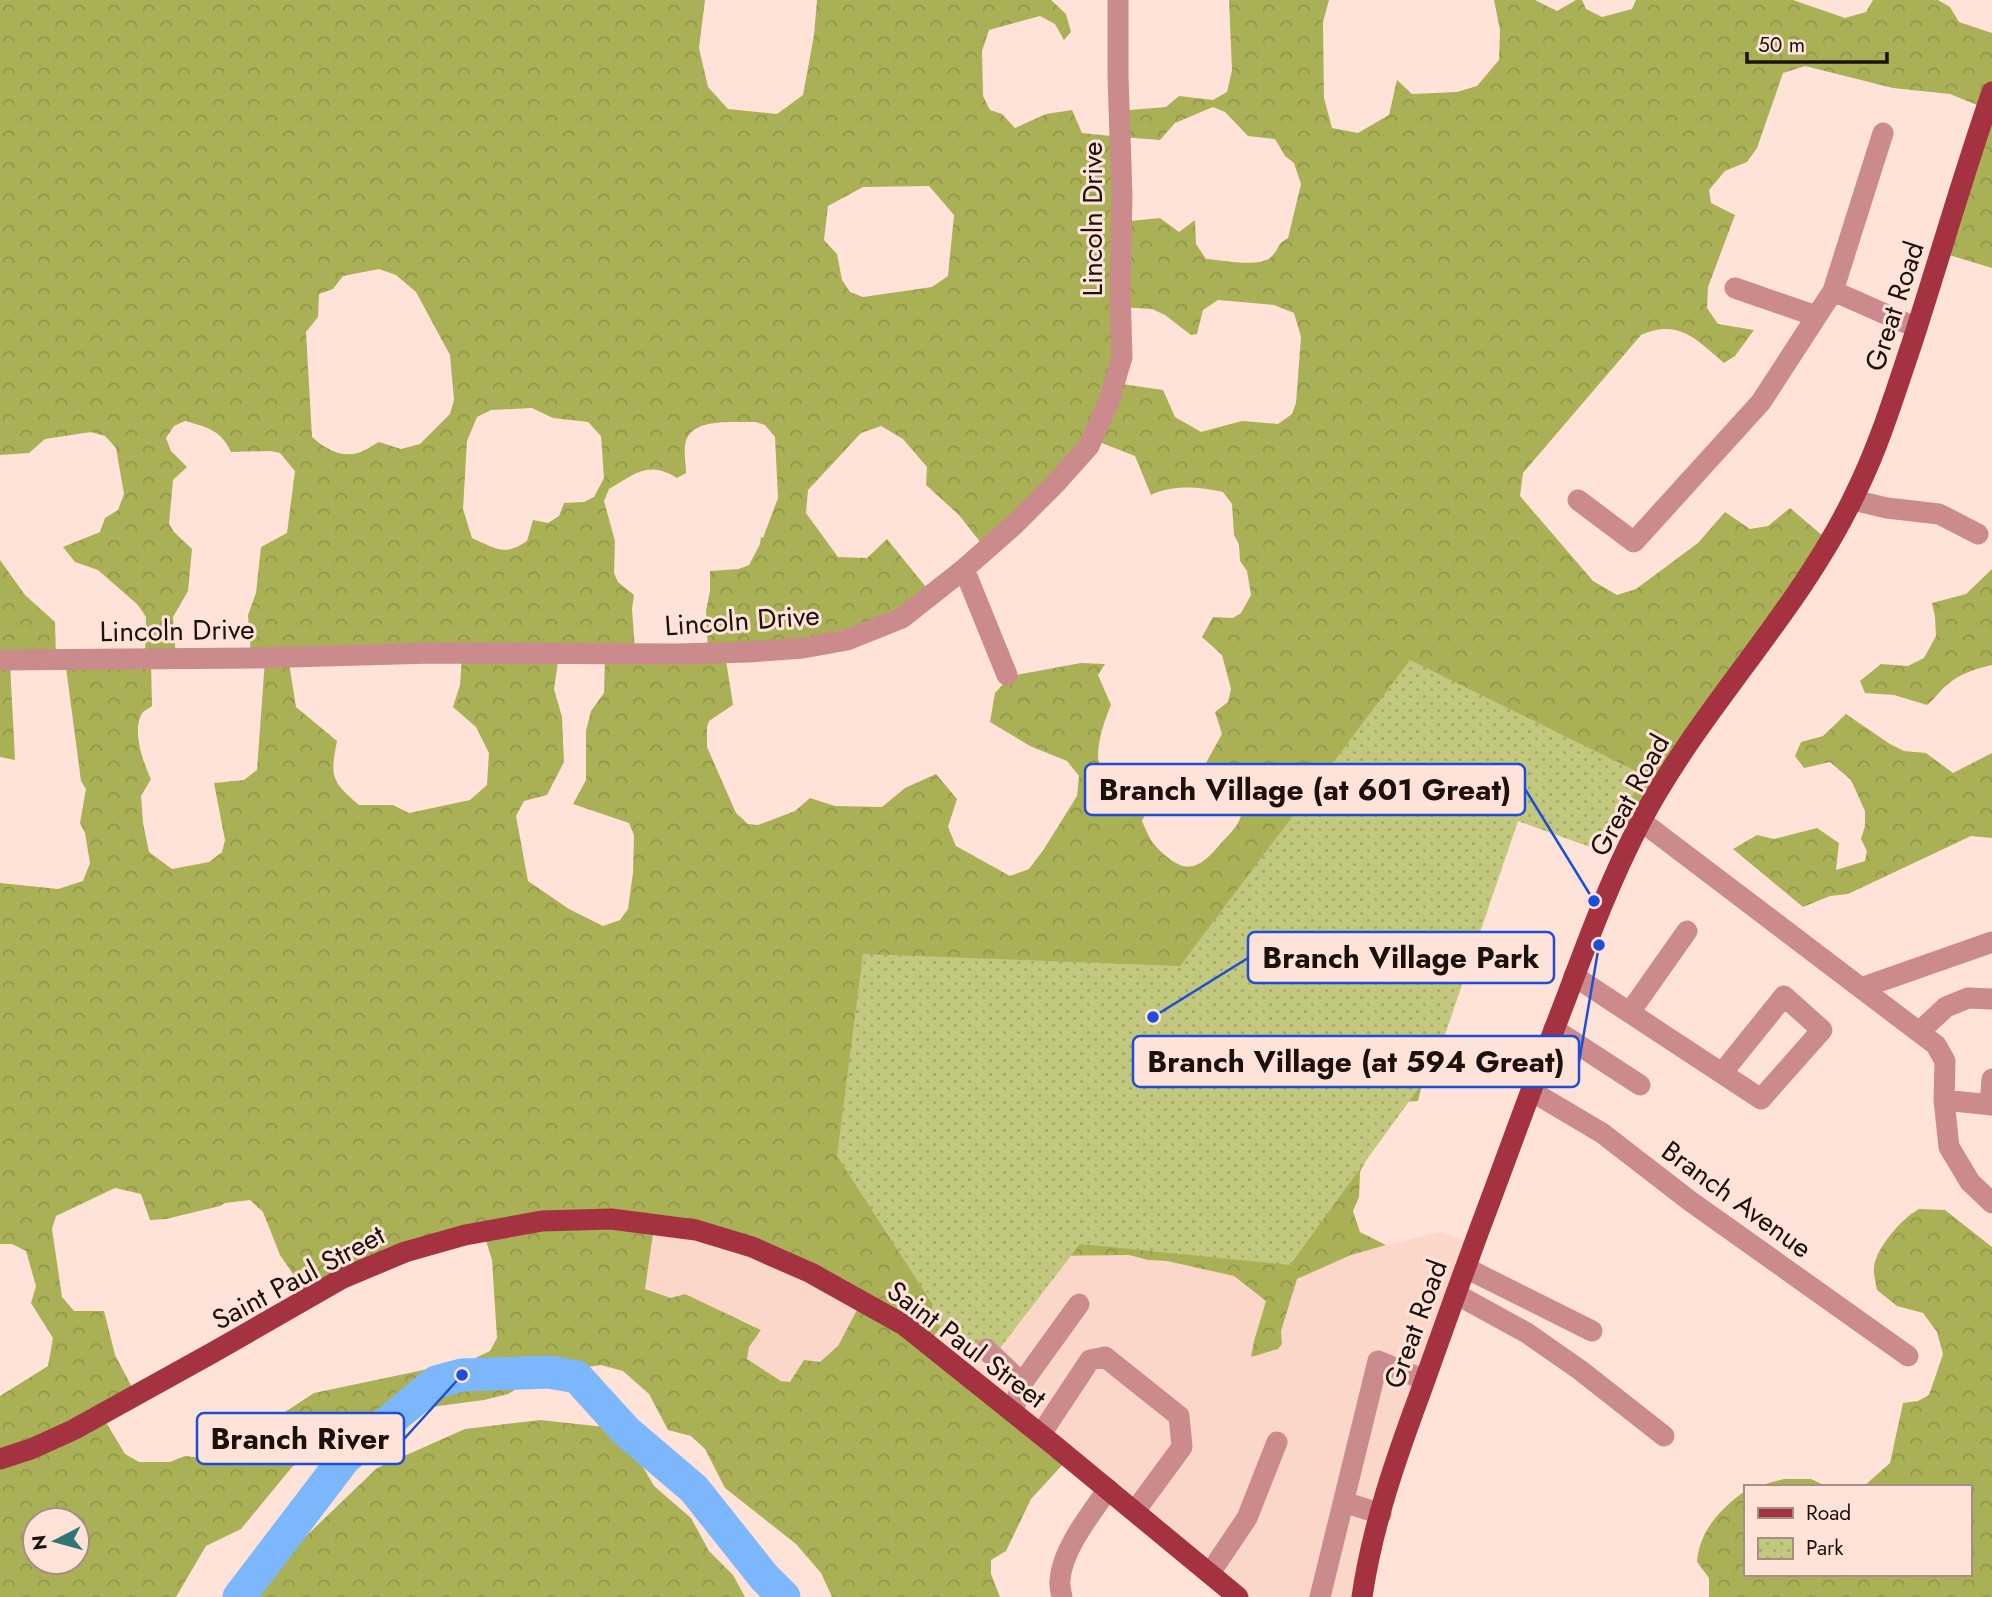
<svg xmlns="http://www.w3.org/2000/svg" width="1992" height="1597" font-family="Jost,sans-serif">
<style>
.built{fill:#fbd7c9}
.forest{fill:url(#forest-crowns);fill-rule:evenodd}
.park{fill:url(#park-dots)}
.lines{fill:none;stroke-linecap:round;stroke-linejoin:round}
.river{stroke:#7cb7fb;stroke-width:33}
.minor{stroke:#cb8b8c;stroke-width:21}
.major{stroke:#a43240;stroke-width:21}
.labels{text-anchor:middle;stroke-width:6;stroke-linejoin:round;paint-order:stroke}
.street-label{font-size:28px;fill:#1b120e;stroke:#ffe3d8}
.leader{fill:none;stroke:#1d4ed8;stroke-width:2.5}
.callout-dot{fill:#1d4ed8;stroke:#ffe3d8;stroke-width:2.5}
.callout{fill:#ffe3d8;stroke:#1d4ed8;stroke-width:2.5}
.callout-label{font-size:30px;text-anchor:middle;font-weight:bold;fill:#1b120e}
</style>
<defs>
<pattern id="forest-crowns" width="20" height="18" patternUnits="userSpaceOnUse" patternTransform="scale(1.75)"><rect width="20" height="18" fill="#aab055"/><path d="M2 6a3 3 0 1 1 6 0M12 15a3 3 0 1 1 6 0" fill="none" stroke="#929649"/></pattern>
<pattern id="park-dots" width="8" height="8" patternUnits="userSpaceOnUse" patternTransform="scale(1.75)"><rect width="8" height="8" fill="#c2c87d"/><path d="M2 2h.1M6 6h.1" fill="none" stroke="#a6ab6b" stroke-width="1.8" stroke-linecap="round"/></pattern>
</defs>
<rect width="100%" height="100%" fill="#ffe3d8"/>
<path class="built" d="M654,1227l73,14 131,67 -19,38 -19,16 -16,-2 -14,22 -8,-1 -35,-22 2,-12 12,-17 -12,-7 -104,-34z
M1441,1232l40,15 -75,206 -39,144h-132l-308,-252 17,-22 104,-67 81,-1 19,5 19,1 67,15 32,25 -12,40 -2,16 29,-26 16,-52 54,-24 35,-10z"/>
<path class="forest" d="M0,0h705l-6,48 9,39 20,22 49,5 26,-19 11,-60 3,-35h234l15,14 5,18 -7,8 -9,-16 -15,-8 -51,14 -7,21 1,45 7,14 12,4 13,14 31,-14 26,-4 10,23 29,3 7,-25 48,-4 13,-11 34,4 14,-8 5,-22 -3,-70h100l-6,22 1,76 8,30 26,5 31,-18 8,-35 15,14 45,-2 20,-6 22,-26 1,-30 -6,-30h41l22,11 19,-11h6l4,9 16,8 30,-8 4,-9h157l52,18 21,-6 7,-12h65l12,7 9,15 33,11v78l-42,-17 -57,-6 -88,-22 -22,7 -26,75 -10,14 -22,9 -16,19 2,13 24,12 -27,72 -1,21 11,16 36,6 -19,26 -11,7c-27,-23 -45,-45 -83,-28l-118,138 -3,23 73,85 24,14 19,-6 62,-46 27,-31 25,17 18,-3 22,-18 40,34 -150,224 -40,67 -39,-20 -107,-19 -76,307 -22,1 -36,70 -1,25 -6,14 7,21 26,13 -35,10 -54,24 -16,52 1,13 -4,5 -27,8 3,-16 12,-40 -32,-25 -67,-15 -19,-1 -19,-5 -80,1 -105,67 -17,22 139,116 -35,38 -25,52 -15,9v14l9,23h-168l-11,-24 -25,-29 -71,-56 -20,-39 -14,-13 -23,-6 -19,-36 -26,-23 -22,-6 -60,9 -33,20 -24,6 -98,13 -30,15 -64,39 -51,62 -35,17 -30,51h-176v-201l48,-30 5,-28 -22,-35 5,-17 -10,-35 -14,-7h-12v-361l58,6 25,-8 7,-18 -5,-30 -5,-10 6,-34 -5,-8 -16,-121 80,-3 1,-40 -8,-12 -40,-35 -23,-8 -12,-15 37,-15 5,-14 13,-8 6,-16 -8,-46 -11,-12 -14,-4 -46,7 -16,14 -29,2zM1213,107l12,5 23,24 27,3 10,17 9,7 7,21 -13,54c-13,8 -7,8 -15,17 -11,14 -50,5 -67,4l-10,-15 -1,-24 -16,12 -19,-14 -39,4 1,-85 38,3 15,-17zM929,186l25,29 -6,61 -16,11 -69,10 -13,-5 -8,-12 -5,-26 -13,-14 4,-34 35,-19zM379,269l17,6 20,17 34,63 4,45 -4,14 -30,30 -19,5 -22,-7c-6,3 -14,9 -21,11 -17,5 -34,-5 -46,-16l-6,-105 12,-15 1,-23 14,-5 10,-13zM1218,300l56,5 20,8 7,24 -5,66 -4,11 -14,10 -36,-3 -41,11 -26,-15 -12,-27 -48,-7 5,-76 32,2 13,6 26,20 6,-1 6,-24zM532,408l21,10 35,4 13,14 3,42 -10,19 -10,5 -20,1 -5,13 -11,7 -15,-3 -6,21c-23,16 -32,7 -55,-3l-9,-29 4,-68 10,-24 14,-7zM185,421c22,6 36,9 46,31l39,-1 10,2 15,18 -8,62 -26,14 -5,46 -8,22 3,40 14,5 -8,110 -13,10 -30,3 11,57 -3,12 -13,10 -37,7 -23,-17 -6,-29 -2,-27 10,-17c-8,-16 -20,-51 -8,-67 1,-1 8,-5 9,-6l-1,-44 25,-4 -3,-41 15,-26 4,-42 -18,-17 -5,-8 4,-44 14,-13 -16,-16 -5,-13 8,-12zM756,422l9,3 10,12 3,61 -15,40 -2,-1 -1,7 -11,21 -10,4 -29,2v20l-4,20 2,41 -73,-2 -3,-41 2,-14 -16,-13 -4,-9 1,-32 -11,-40 5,-12c26,-15 39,-29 68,-11l9,-5c0,-8 -2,-18 -1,-27 3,-30 49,-23 71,-24zM881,426l22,13 24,28 -1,18 33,30 25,32 110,-107 41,16 16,39c22,-11 49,-8 72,-3l9,12 2,31 5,9 1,17 7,10 4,24 -10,18 -8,5 -20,-1 -11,20 20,18 9,34 -3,13 -13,10 7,22 -16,29c8,8 33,32 35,41 4,16 -9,27 -18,37 -18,21 -32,37 -57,15 -15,-13 -16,-17 -24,-35l9,-18c-14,-8 -47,-26 -52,-40 -4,-14 6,-45 12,-58l-13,-30 7,-11 -24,-1 -70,13 -16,17 -5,29 40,24 37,15 12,15 -2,20 -33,53 -15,20 -19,7 -54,-30 -8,-19 9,-28 -21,-25 -31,14 -23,19 -47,-1 -25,-8 -15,13 -37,14 -10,-1 -12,-11 -29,-66v-20l2,-6 24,-16 -8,-51 175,-35 30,-27 -43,-53 -20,19 -29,-1 -32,-44 2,-23 53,-57zM559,655l46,2 -1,36 -13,18 -5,20v49l-13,24 56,19 5,12 -1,38 -5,36 -8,11 -17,6 -34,-17 -41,-28 -12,-65 8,-15 23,-6 17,-33 -2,-45 -8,-28zM288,657h174l-2,28 -7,22 23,20 13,26 -2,32 -17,15 -61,13 -16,-8h-34c-28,-24 -29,-28 -22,-64l-41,-34zM115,1188l26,6 9,26 16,-1 54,-13 5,-3 25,-3 13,12 17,43 28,41 176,-62 8,26 5,78 -7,13 -19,9 -157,33 -69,45 -42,20 -18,-2 -15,6h-31l-14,-8 -24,-40 33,-23 -19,-36 -11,-44h-30l-12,-14 -10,-68 4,-13zM654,1227l157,48 47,33 -20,38 -18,16 -16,-2 -14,22 -9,-1 -34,-22 2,-12 12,-17 -76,-36 -14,4 -26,-9zM35,1520h42v42h-42z
M1992,117v151l-43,-13z
M0,560l25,35 30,27 1,36 -46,5 5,97 -15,-3z
M1992,569v96c-16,4 -31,8 -44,19 -8,6 -13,15 -21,21l-33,-10 -29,-2 -5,-12 21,-17 27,2 16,-8 12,-22 -1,-19 -3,-14 34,-9z
M1846,714l44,30 14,7 22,2 27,20 39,-20v85l-21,-2 -123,58 -18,2 -27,11 -70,-58 24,-14 17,4 43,-11 22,15 -3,27 29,-9 2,-10 -6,-12 4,-13v-15l-14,-31 -21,-18 -26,6 -9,-12 6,-14 22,-6z
M1919,1209l26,1 47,37v350h-283v-19l-12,-16c2,-31 24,-54 48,-71v83h224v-87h-106l27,-24 13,-60 15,-2 11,-6 14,-41 -6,-22 -14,-19 -26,-7 -20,-16c-1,-7 -4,-16 -3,-23 2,-19 28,-49 45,-58z
M540,1420l65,7 27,21 22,38 37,32 18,33 24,24 12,22h-497l1,-29 54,-29 74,-71 88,-39z
M1784,1479h27l17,8h-74z"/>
<path class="park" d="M1410,660l236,116 -16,24 -37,48 -75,-27 -84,246 -144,198 -210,-21 -93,121 -59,-49 5,-11 -96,-149 26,-202 317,12z"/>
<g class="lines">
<path class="river" d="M239,1597l106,-139 91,-76 26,-7 87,-3 28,5 49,54 68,58 70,88 20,20"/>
<path class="minor" d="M1883,133l-50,158 84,37
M1735,288l81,28
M1578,500l56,42 127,-140 72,-111
M1853,500l34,8 52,6 39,20
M964,569l43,106
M0,660l255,-2 178,-5 245,1 71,-2 54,-4 44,-8 55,-22 62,-49 50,-44 42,-42 33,-37 20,-45 13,-44 -2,-68 2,-93 -4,-120v-76
M1641,821l295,224 9,16 -1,39 5,47 21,35 22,21
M1574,976l187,123 61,-69 -38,-34 -62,77
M1861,988l131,-46
M1630,1012l57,-81
M1554,1029l86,56
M1919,1032l27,-25 22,-9 24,1
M1531,1091l71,42 88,68 218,155
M1944,1100l48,5
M1990,1105l2,-26
M1466,1268l126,63
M1456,1294l71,39 53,37 84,66
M986,1349l36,34 -9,29
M1022,1383l57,-79
M1041,1434l49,-74 15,-3 74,59 3,31 -47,64
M1344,1502l37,12
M1210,1573l37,-55 30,-76
M1062,1597c-1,-5 -3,-12 -2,-17 2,-31 31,-66 48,-91
M1320,1597l58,-236 47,19"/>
<path class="major" d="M0,1459l31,-10 42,-19 139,-77 131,-75 62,-26 60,-17 77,-14 69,-2 85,11 56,17 59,26 93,52 151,121 183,151
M1362,1597c10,-70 34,-139 59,-206 19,-54 39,-109 59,-163 29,-77 57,-155 87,-232 22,-59 44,-118 74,-175 62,-117 160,-211 216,-331 23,-47 38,-97 55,-147 27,-83 51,-168 80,-251"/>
</g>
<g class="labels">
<g class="street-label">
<text transform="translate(1092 219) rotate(-90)" y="10">Lincoln Drive</text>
<text transform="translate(1894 306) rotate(-72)" y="10">Great Road</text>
<text transform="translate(742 620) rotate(-4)" y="10">Lincoln Drive</text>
<text transform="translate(177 630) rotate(-1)" y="10">Lincoln Drive</text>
<text transform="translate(1629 795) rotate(-61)" y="10">Great Road</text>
<text transform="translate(1737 1199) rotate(36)" y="10">Branch Avenue</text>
<text transform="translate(298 1277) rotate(-28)" y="10">Saint Paul Street</text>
<text transform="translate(1415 1324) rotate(-70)" y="10">Great Road</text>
<text transform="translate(967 1344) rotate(37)" y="10">Saint Paul Street</text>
</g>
</g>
<path class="leader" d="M1594 901L1525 789M1153 1017L1248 958M1599 945L1579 1062M462 1375L404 1439"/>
<g class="callout-dot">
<circle cx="1594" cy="901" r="7"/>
<circle cx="1153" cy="1017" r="7"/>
<circle cx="1599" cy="945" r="7"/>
<circle cx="462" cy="1375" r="7"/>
</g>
<g class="callout">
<rect x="1085" y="764" width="440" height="51" rx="7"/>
<rect x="1248" y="932" width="306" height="51" rx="7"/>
<rect x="1133" y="1036" width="446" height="51" rx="7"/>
<rect x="197" y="1413" width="207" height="51" rx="7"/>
</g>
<g class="callout-label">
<text x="1305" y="800">Branch Village (at 601 Great)</text>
<text x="1401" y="968">Branch Village Park</text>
<text x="1356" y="1072">Branch Village (at 594 Great)</text>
<text x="300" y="1449">Branch River</text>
</g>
<rect x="1744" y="1485" width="228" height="91" fill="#ffe3d8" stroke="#a48f87" stroke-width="2"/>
<rect x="1758" y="1508" width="35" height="10" fill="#a43240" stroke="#a48f87" stroke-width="2"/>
<text x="1806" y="1520" font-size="21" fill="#1b120e">Road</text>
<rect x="1758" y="1538" width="35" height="21" fill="url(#park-dots)" stroke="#a48f87" stroke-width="2"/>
<text x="1806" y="1555" font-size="21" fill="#1b120e">Park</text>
<g transform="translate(56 1541) rotate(264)"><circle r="33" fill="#ffe3d8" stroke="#a48f87" stroke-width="2"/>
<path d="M0-5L12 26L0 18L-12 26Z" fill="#2e7778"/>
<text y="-10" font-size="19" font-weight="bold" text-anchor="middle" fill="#1b120e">N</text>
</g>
<path d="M1747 52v10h140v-10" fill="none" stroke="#1b120e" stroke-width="3.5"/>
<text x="1758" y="52" font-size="21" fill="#1b120e" stroke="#ffe3d8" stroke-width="5" paint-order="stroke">50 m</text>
</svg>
